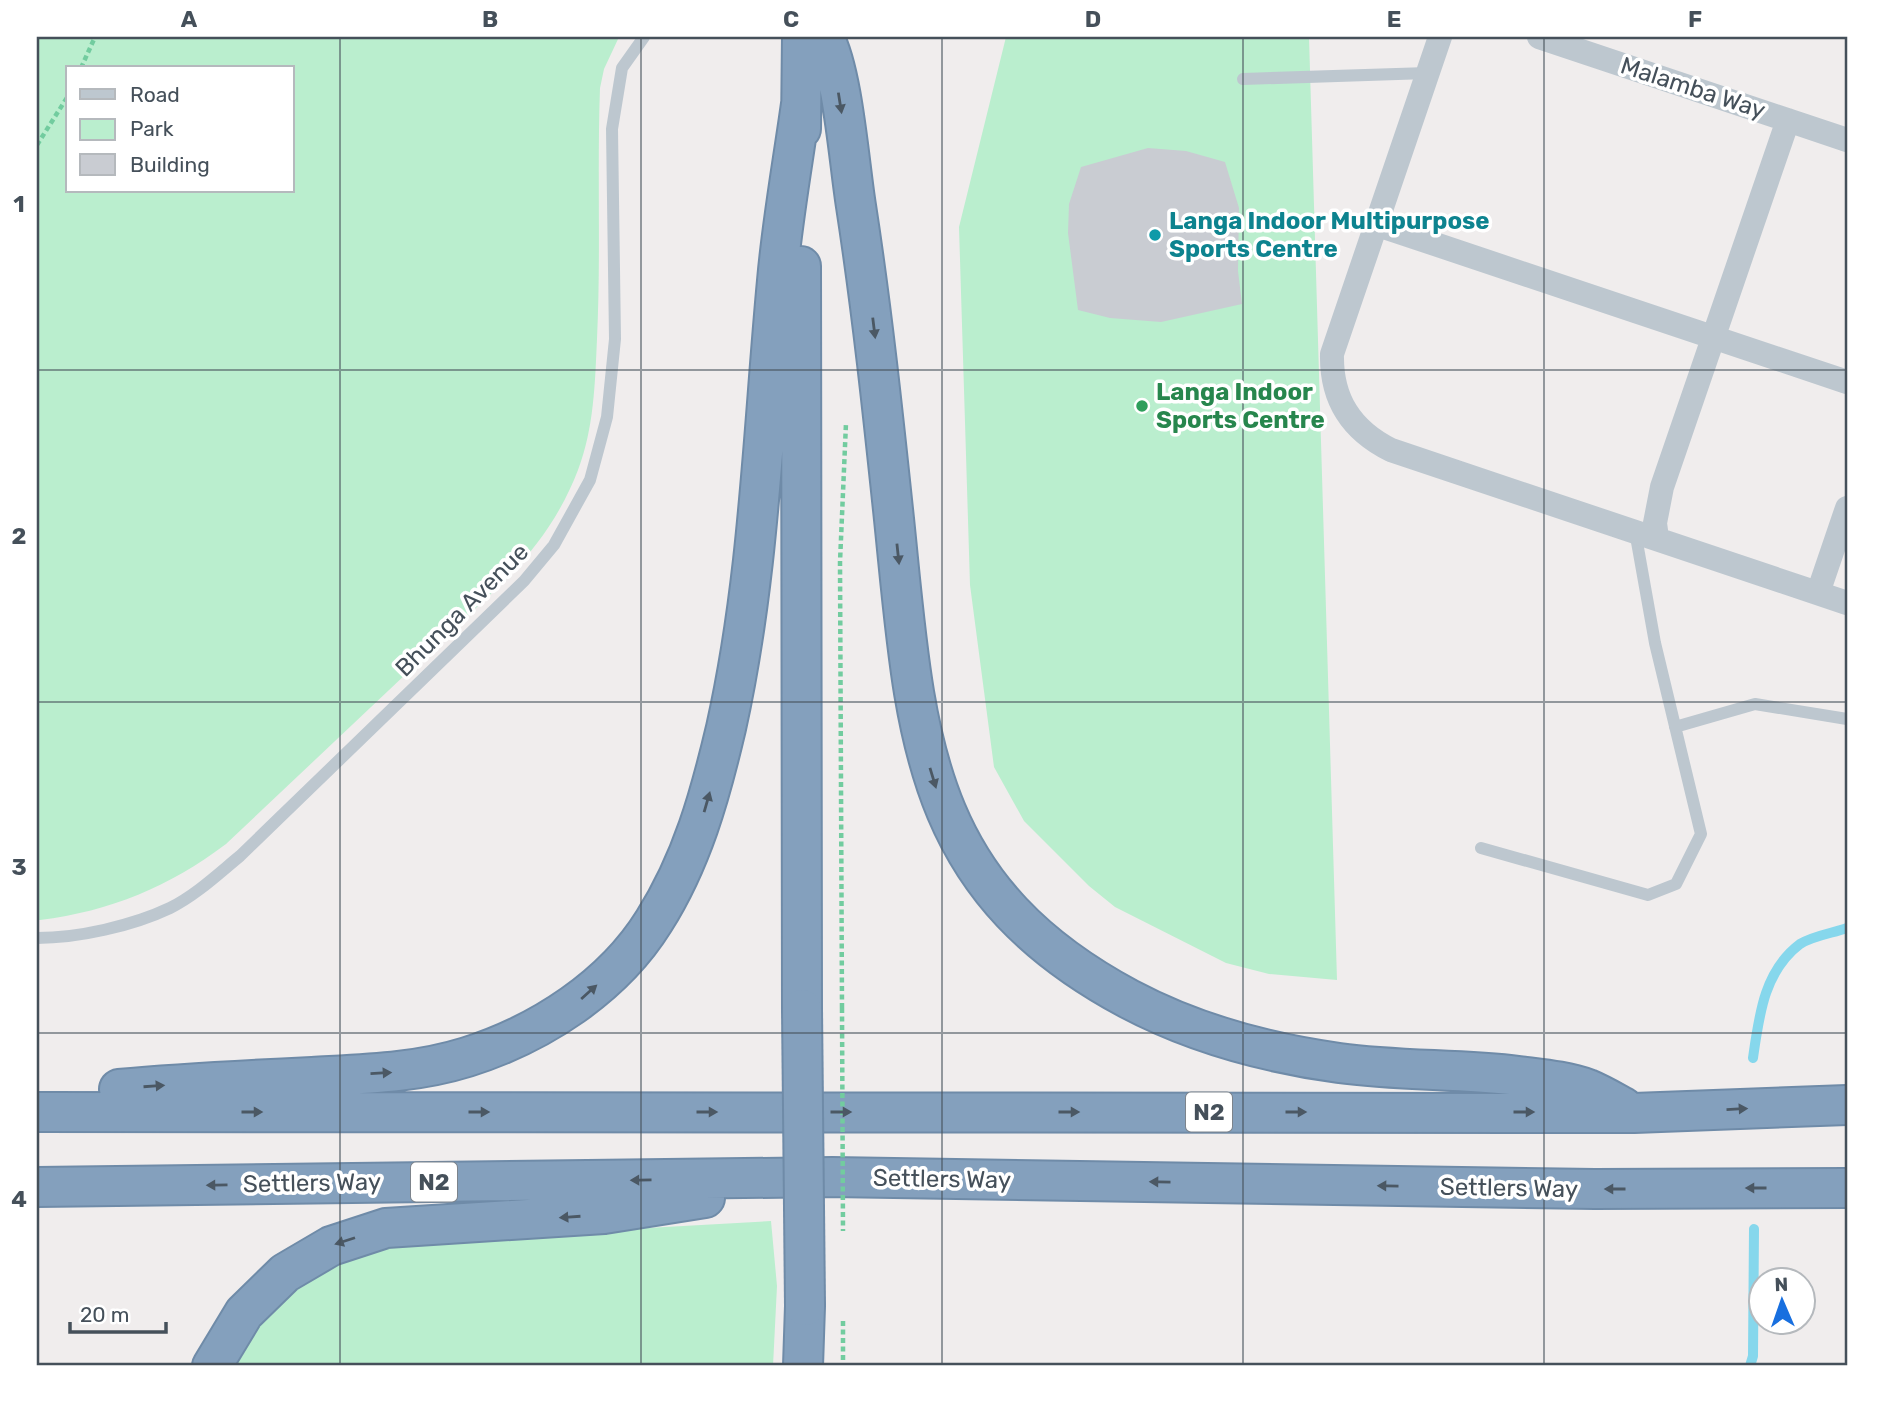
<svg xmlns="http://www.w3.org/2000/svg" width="1884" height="1403" font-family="Rubik,sans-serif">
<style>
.green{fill:#baeece;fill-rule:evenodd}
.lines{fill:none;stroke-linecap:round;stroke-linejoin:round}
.stream{stroke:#86d7ec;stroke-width:10}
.building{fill:#c9ccd2}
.motorway-casing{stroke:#6f8ba8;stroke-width:42}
.path{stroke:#72cc9f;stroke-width:4.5;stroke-dasharray:5 3.5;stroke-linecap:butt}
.service{stroke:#bdc7cf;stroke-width:12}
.minor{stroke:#bdc7cf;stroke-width:24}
.motorway{stroke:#84a0bd;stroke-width:38}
.motorway-bridge-casing{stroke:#6f8ba8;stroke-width:42;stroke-linecap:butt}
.path-bridge{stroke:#72cc9f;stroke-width:4.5;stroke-dasharray:5 3.5;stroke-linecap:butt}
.motorway-bridge{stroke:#84a0bd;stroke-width:38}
.oneway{fill:#4b5864}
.grid{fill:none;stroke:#45505a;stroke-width:2;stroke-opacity:0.55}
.culture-dot{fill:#0f9aa8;stroke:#fff;stroke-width:2.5}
.leisure-dot{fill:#2e9e5b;stroke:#fff;stroke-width:2.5}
.labels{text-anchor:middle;stroke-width:7;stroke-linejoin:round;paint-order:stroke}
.shield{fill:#fff;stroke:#7d848c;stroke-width:2}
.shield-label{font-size:23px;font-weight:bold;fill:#45505a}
.street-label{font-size:24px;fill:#45505a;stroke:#fff}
.culture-label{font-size:24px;font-weight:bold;fill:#0d838f;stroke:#fff;text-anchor:start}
.leisure-label{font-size:24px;font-weight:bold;fill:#27864d;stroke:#fff;text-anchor:start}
.neatline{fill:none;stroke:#45505a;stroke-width:2.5}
.grid-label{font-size:23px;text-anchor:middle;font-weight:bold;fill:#45505a}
</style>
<rect width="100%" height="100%" fill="#f0eded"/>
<path class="green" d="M37,37h582l-15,32 -4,19c-3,84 1,167 -3,251 -2,44 -3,89 -19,131 -18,47 -46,84 -81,118l-271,256c-57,43 -115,67 -186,76h-3zM68,68h224v123h-224z
M1006,37h303l28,943 -68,-6 -43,-11 -111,-56 -26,-21 -65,-65 -30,-54 -24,-182 -11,-358z
M771,1221l6,65 -4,80h-545l7,-15 50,-59 72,-40 57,-11z"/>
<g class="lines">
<path class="stream" d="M1753,1058c6,-42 11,-87 47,-114 12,-8 33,-11 47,-16
M1750,1366l3,-10 1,-127"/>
</g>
<path class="building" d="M1148,148l38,3 39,11 14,46 -1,63 4,33 -81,18 -51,-4 -32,-8 -10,-77 1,-29 12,-37z"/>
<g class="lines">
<defs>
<path id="motorway" d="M824,37c19,36 25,125 32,169 16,104 27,208 38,313 22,214 24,367 235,480 64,34 138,54 210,64 59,8 120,6 180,13 23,3 47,5 69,13 12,5 24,12 35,18
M801,129l1,-92
M801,266l1,743
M119,1089c64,-6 128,-9 193,-12 53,-3 104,-4 155,-20 73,-23 146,-70 187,-136 38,-60 56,-125 72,-193 33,-148 37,-297 51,-447 5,-59 16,-119 24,-177
M37,1112l1597,1 213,-8
M37,1187l795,-10 763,12 252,-1
M212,1366l32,-53 41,-40 46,-27 55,-18 218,-14 101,-16
M803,1366l2,-60"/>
</defs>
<use href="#motorway" class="motorway-casing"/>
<path class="path" d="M81,68l14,-31
M37,145l31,-49
M842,1008l-2,-446 6,-139
M843,1321v45"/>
<path class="service" d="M1243,79l185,-6
M1675,727l80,-23 92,15
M1481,848l167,47 28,-11 25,-50 -46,-191 -20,-112
M37,938c41,0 95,-12 133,-30 26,-13 48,-34 70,-52l284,-275 30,-36 36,-65 17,-63 8,-78 -3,-210 10,-61 22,-31"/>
<path class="minor" d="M1440,37l-108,317c-1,45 19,76 59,96l456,153
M1539,37l308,103
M1378,225l469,157
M1657,538l-2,-15 7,-36 126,-367
M1818,593l29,-85"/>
<use href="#motorway" class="motorway"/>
<defs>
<path id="motorway-bridge" d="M802,1009l3,297"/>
</defs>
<use href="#motorway-bridge" class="motorway-bridge-casing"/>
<path class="path-bridge" d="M842,1008l1,223"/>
<use href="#motorway-bridge" class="motorway-bridge"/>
</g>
<defs><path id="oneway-solid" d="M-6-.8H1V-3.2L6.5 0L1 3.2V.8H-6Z" transform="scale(1.75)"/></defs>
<g class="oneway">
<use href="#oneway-solid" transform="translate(840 103) rotate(81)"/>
<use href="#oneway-solid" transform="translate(874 328) rotate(83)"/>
<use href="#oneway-solid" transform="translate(898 554) rotate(84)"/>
<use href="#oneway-solid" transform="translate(933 778) rotate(73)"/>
<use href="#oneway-solid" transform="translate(707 802) rotate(-74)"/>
<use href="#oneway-solid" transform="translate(589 992) rotate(-42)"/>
<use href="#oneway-solid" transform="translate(381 1073) rotate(-3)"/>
<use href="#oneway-solid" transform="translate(154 1086) rotate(-4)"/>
<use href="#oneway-solid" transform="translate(1737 1109) rotate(-3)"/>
<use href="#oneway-solid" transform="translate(252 1112)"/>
<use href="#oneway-solid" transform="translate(479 1112)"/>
<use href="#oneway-solid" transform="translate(707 1112)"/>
<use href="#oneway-solid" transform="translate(841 1112)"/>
<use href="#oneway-solid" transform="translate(1069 1112)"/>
<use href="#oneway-solid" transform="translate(1296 1112)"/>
<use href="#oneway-solid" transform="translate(1524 1112)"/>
<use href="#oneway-solid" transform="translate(641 1180) rotate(179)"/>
<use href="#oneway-solid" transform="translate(1160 1182) rotate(-179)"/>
<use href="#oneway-solid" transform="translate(217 1185) rotate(179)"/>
<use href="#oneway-solid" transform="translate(1388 1186) rotate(-179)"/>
<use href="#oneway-solid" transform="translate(1756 1188) rotate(180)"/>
<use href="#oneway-solid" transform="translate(1615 1189) rotate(-180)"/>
<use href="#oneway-solid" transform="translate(570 1217) rotate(176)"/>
<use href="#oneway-solid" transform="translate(345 1241) rotate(162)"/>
</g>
<path class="grid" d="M340,37v1329M641,37v1329M942,37v1329M1243,37v1329M1544,37v1329M37,370h1810M37,702h1810M37,1033h1810"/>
<circle class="culture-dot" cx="1155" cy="235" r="7"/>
<circle class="leisure-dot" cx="1142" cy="406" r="7"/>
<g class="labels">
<g class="shield">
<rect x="1186" y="1092.5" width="46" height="39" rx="5"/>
<rect x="411" y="1162.5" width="46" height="39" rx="5"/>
</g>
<g class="shield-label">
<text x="1209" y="1120">N2</text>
<text x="434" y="1190">N2</text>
</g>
<g class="street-label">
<text transform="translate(1693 88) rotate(18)" y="8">Malamba Way</text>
<text transform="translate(462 610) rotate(-45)" y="8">Bhunga Avenue</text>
<text transform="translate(942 1179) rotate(1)" y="8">Settlers Way</text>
<text transform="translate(312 1183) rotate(-1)" y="8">Settlers Way</text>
<text transform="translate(1509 1188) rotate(1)" y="8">Settlers Way</text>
</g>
<g class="culture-label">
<text x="1169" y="229">Langa Indoor Multipurpose<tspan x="1169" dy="28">Sports Centre</tspan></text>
</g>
<g class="leisure-label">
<text x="1156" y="400">Langa Indoor<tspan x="1156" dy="28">Sports Centre</tspan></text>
</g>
</g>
<rect width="1884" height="1403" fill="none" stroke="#ffffff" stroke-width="77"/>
<rect x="66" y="66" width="228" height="126" fill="#ffffff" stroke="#b5b9bd" stroke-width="2"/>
<rect x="80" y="89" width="35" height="10" fill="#bdc7cf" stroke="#b5b9bd" stroke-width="2"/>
<text x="130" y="102" font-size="21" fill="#45505a">Road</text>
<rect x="80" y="119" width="35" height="21" fill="#baeece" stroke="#b5b9bd" stroke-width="2"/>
<text x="130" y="136" font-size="21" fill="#45505a">Park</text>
<rect x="80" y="154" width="35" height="21" fill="#c9ccd2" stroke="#b5b9bd" stroke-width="2"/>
<text x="130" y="172" font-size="21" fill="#45505a">Building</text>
<g transform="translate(1782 1301) rotate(358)"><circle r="33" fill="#ffffff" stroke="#b5b9bd" stroke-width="2"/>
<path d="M0-5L12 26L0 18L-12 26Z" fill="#186fdf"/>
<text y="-10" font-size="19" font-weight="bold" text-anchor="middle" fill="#45505a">N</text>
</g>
<path d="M70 1322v10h96v-10" fill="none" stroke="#45505a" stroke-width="3.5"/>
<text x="80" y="1322" font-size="21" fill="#45505a" stroke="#ffffff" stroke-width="5" paint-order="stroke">20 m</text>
<rect x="38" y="38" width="1808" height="1326" class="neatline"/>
<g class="grid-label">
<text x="189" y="27">A</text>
<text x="490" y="27">B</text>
<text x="791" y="27">C</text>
<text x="1093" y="27">D</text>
<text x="1394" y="27">E</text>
<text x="1695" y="27">F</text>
<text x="19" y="212">1</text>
<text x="19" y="544">2</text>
<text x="19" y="875">3</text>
<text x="19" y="1207">4</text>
</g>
</svg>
